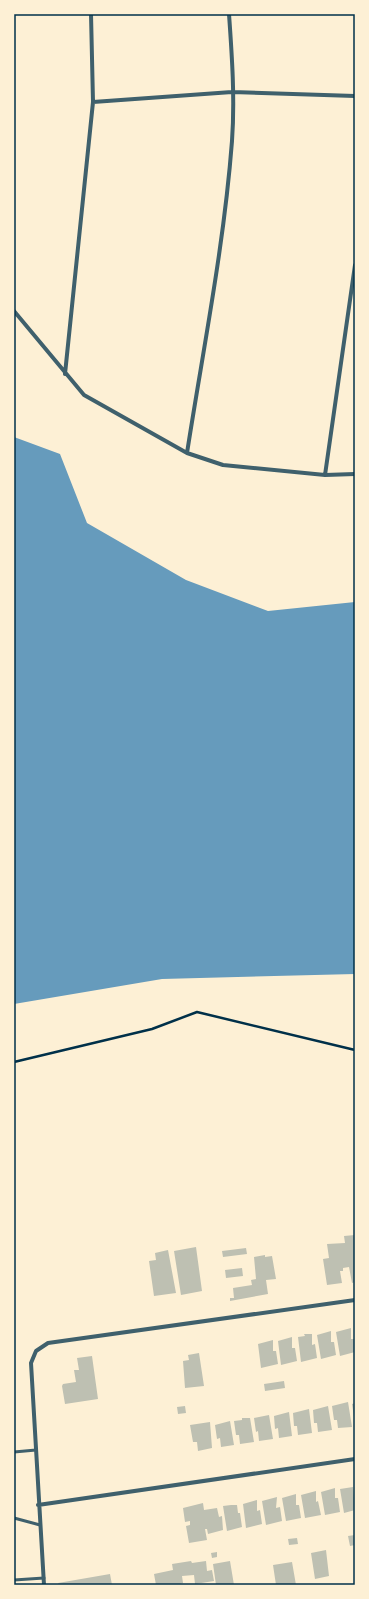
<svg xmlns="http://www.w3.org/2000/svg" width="369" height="1599" font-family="Mulish,sans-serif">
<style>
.water{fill:#669bbc}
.building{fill:#bec0b2}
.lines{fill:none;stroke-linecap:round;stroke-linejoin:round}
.path{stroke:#003049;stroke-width:2.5}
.service{stroke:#3f606c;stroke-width:3}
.minor{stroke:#3f606c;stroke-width:4}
.neatline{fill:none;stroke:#003049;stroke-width:1.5}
</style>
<rect width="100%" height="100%" fill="#fdf0d5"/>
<path class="water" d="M14,437l46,17 27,69 99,57 82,31 87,-9v372l-193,5 -148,25z"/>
<path class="building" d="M355,1235v47l-3,1 -3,-16 -6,1v3h-3l2,12 -15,2 -4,-26 6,-1 -2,-14 18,-1 -1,-7z
M196,1247l6,44 -21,4 -7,-44z
M246,1248l1,6 -24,3 -1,-6z
M168,1250l8,43 -22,3 -5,-35 7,-1 -1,-7z
M265,1255v2l7,-1 4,23 -10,1 2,14 -38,7v-3h4l-1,-10 19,-3 -1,-5 5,-1 -2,-22z
M242,1268l1,8 -17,2 -1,-8z
M351,1328v11h3l1,13 -15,4 -4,-24z
M331,1331v11h3l2,13 -15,4 -4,-24z
M304,1334h8v11l3,-1 2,14 -16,4 -3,-25 7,-1z
M292,1337v11h3l2,13 -16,4 -3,-24z
M273,1340v11h3l2,13 -17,4 -3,-24z
M199,1353l5,33 -19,2 -2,-27 6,-1 -1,-5z
M92,1356l6,43 -33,5 -3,-18 1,-2 13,-2 -2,-12h5l-2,-12z
M284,1381l1,7 -20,3 -1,-7z
M348,1402l4,25 -14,1 -1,-8h-3l-2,-14z
M355,1403v14h-1l-2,-13z
M185,1406l1,7 -8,1 -1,-7z
M328,1406l4,24 -14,2 -1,-9h-3l-1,-13z
M309,1409l3,24 -14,2 -1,-9h-3l-1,-13z
M289,1412l3,24 -13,2 -1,-10 -3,1 -1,-13z
M269,1415l4,24 -14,2 -1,-10 -2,1 -2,-14z
M242,1418h8l4,24 -14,2 -1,-9h-3l-2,-14 8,-1z
M230,1421l4,24 -13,2 -1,-9 -3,1 -2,-14z
M210,1422l2,26 -14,3 -1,-9h-4l-3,-17z
M353,1487l2,23 -11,3 -4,-24z
M335,1488v10h3l2,14 -15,3 -4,-23z
M316,1491v11l2,-1 3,14 -16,3 -4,-23z
M296,1494v11h3l2,13 -15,3 -4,-23z
M277,1497l-1,11 4,-1 2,14 -16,4 -4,-24z
M257,1500v11l3,-1 2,14 -16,4 -3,-24z
M203,1503l1,7 13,-2 2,9 3,-1 1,14 -15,4 -1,-5h-2l2,11 -18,3 -3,-17 4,-1v-4l-5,1 -2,-14z
M231,1505h6l1,8h2l2,14 -15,4 -4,-25z
M355,1535v10l-5,1 -2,-10z
M297,1538l1,6 -9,1 -1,-6z
M326,1550l3,26 -14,3 -4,-26z
M217,1552v5l-5,1 -1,-5z
M191,1561l1,2 14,-2 1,10 5,-1 2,11 -19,3 -1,-9 -12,1 1,7 -7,2h-20l-2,-11 19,-4 -1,-6z
M230,1561l4,24h-18l-3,-21z
M292,1562l4,23h-20l-3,-20z
M110,1574l2,11h-53l-1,-2z"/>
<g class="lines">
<path class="path" d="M14,1062l138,-33 45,-17 158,38"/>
<path class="service" d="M14,1452l22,-2
M14,1518l26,7
M14,1580l30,-2"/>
<path class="minor" d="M93,102l139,-10 123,4
M14,311l70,84 103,58 36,12 102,10 30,-1
M65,374l28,-272 -2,-88
M187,453c16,-103 37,-207 45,-312 3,-42 0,-85 -3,-127
M325,475l30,-210
M38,1505l317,-46
M44,1585l-13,-222 5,-12 12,-8 307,-43"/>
</g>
<rect width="369" height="1599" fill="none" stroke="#fdf0d5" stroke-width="30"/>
<rect x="15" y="15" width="339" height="1569" class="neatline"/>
</svg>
